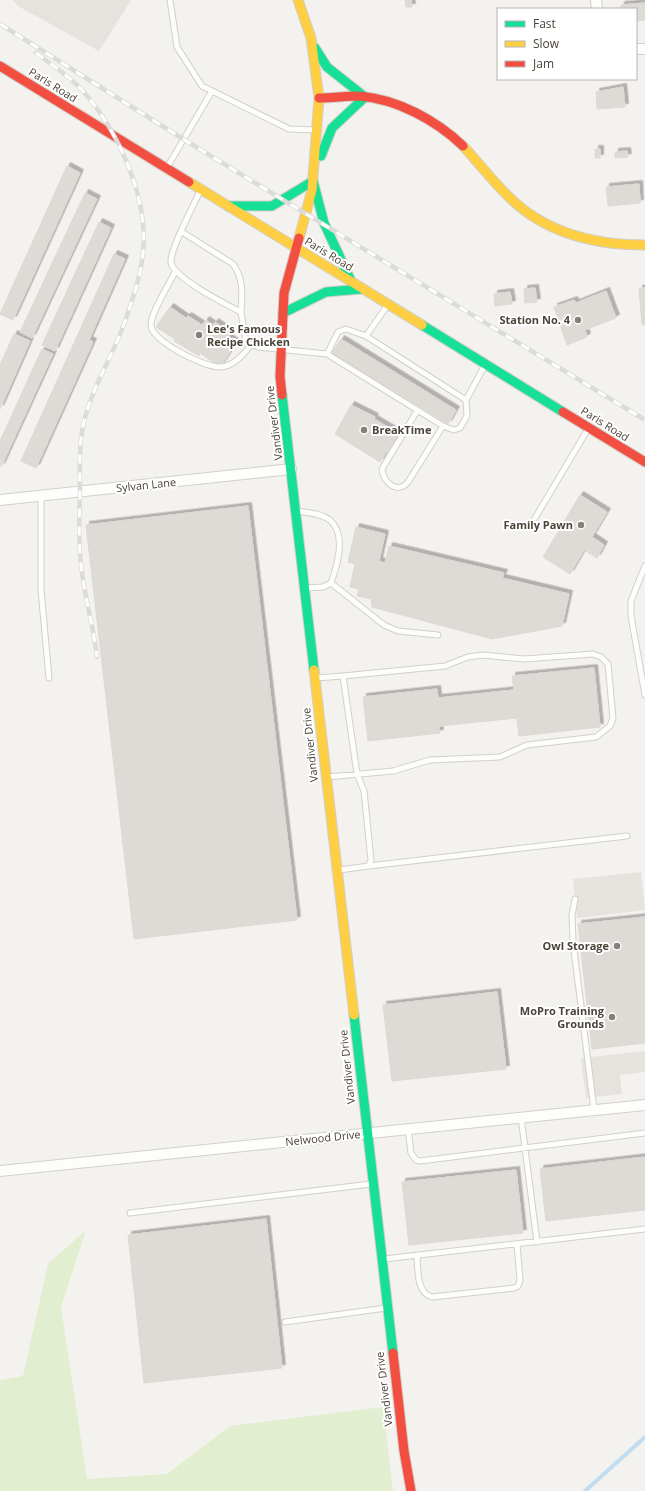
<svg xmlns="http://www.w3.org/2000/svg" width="645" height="1491" font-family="'Open Sans',sans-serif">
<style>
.industrial{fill:#e6e2de}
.green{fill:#e1eecf}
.parking{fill:#e6e3df}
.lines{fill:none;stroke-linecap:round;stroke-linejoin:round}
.stream{stroke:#c0ddf1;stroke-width:4}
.building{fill:#dedbd6;stroke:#dcd9d4;filter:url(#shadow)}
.lane-casing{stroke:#d2d0cb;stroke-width:7}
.street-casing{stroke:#d2d0cb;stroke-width:12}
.fast-casing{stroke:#d3cfc5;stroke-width:11}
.slow-casing{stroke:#d3cfc5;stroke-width:11}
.jam-casing{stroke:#d3cfc5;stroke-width:11}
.lane{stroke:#fdfdfc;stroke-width:5}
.street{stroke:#fdfdfc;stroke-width:10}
.fast{stroke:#16e098;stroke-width:9}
.slow{stroke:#ffcf43;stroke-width:9}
.jam{stroke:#f24e42;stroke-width:9}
.rail-casing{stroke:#dbdbda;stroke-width:4.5}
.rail{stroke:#fff;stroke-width:3;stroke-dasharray:9;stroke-linecap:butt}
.poi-dot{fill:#868178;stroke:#fff;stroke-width:1.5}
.labels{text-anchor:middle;stroke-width:4;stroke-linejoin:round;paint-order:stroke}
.street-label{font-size:11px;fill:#4b4439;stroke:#fff}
.poi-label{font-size:11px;font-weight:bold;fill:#4b4439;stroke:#fff;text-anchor:end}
</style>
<defs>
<filter id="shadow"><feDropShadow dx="3.5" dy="-3.5" stdDeviation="0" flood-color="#0004"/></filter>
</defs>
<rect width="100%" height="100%" fill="#f4f2ee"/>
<path class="industrial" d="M13,0h118l-32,51 -81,-45z"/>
<path class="green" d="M86,1230l-25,77 26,172 80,-5 63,-48 153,-19 10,84h-393v-111l23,-4 25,-112z"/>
<path class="parking" d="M641,872l4,38 -68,8 -4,-39z
M645,1051v21l-25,3 2,19 -36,4 -5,-40z"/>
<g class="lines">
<path class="stream" d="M585,1491l60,-54"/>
</g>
<path class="building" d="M405,0h6l1,7h-6z
M645,3v17l-9,1v-12h-15v-4z
M623,87l2,20 -28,2 -1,-17z
M595,149h5v9h-5z
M627,151l1,6 -13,1v-6z
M67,166l13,7 -67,147 -13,-6z
M639,184l1,19 -32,3 -2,-19z
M85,193l12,6 -65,139 -12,-6z
M99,222l12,6 -56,123 -13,-6z
M114,254l11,5 -36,81 4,2 -57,126 -15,-7z
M535,288l2,14 -12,1 -1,-14z
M645,288v37h-3l-3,-36z
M606,291l10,27 -31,12 2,7 -20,8 -13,-38 20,-7 2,3z
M510,292l2,12 -17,2 -1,-12z
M170,307l16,11 2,-2 14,9 4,-5 7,5 2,-3 16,11 -3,4 8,6 -16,24 -20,-14 -1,3 -25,-15 1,-2 -19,-12z
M14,334l16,7 -30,68v-44z
M341,339l115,71 -8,14 -116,-71z
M42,349l11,5 -52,113 -1,-26z
M351,405l24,12 -1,2 24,14 -10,20 -2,-1 -6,10 -45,-28z
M580,495l27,17 -15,25 12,8 -7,13 -13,-8 -14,24 -27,-17z
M248,506l49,414 -163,19 -48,-414z
M356,527l29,7 -6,27 6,2 4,-17 115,27 -2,5 67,16 -7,32 -70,13 -120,-32 -1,-8 -14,-3 2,-7 -9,-2 5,-23 -7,-2z
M594,668l6,59 -81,9 -2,-18 -78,8 1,7 -72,8 -5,-44 74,-8 1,9 76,-8 -2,-14z
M645,917v126l-53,6 -14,-125z
M497,992l9,77 -114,12 -9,-76z
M645,1157v53l-99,11 -6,-52z
M516,1170l7,63 -114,12 -7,-63z
M266,1219l16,149 -138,15 -16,-148z"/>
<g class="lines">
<defs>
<path id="lane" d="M170,0l7,47 25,39 87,43 27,1
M168,166l44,-75
M200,191c-6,14 -30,58 -29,71 1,15 56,43 70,50l5,30 12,5 69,7 116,72 11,4 6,-2 7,-12 -1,-16 19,-35
M182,232l51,32c11,15 9,31 8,48
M175,272c-6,13 -24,40 -24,53 0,16 53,42 68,42 14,0 24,-12 32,-22
M366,336l100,64
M327,354l11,-22 8,-3 20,7 21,-30
M417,411l-35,58c1,13 15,26 26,13l35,-56
M41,496v94l8,88
M297,511c11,2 24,2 33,9 17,15 7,46 1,63l-8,4 -16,1
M535,518l53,-89
M645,566l-14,35v15l14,79
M331,583l53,42 14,6 40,4
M316,678l27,-2 14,98 7,17 7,69 -2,6 -30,4
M327,777l66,-6 37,-11 70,-3 27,-12 69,-8 14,-11 3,-8 -5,-54 -7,-7 -8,-3 -69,5 -41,-4 -15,2 -23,9 -102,10
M369,866l258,-30
M575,899l-3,16 1,27 21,168
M521,1117l16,125
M408,1129l3,24 5,7 4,1 225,-28
M130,1213l241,-29
M417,1255c1,13 -1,38 15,42l82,-9 4,-2 2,-6 -3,-36
M384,1259l261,-30
M285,1322l101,-14"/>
<path id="street" d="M596,0l1,9
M636,49h9
M0,500l291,-31
M0,1171l645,-66"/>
<path id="fast" d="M315,48l12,19 38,30
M321,156l11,-28 33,-31
M228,206h44l41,-25 11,42 27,58
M283,313l43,-21 36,-3
M422,325l141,87
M282,395l32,275
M354,1015l39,338"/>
<path id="slow" d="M298,0l13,38 8,60 -7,92 -13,48
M463,146c16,17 30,36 47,52 37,36 85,47 135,47
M189,182l233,143
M314,670l40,345"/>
<path id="jam" d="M0,66l189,116
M319,98c13,0 27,-2 40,-2 38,3 77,24 104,50
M282,395l-2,-19 4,-83 15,-55
M563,412l82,50
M393,1353l11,98 7,40"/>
</defs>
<use href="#lane" class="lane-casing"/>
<use href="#street" class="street-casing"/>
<use href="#fast" class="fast-casing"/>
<use href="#slow" class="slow-casing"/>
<use href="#jam" class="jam-casing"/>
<use href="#lane" class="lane"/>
<use href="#street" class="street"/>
<use href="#fast" class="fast"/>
<use href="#slow" class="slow"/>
<use href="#jam" class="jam"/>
<defs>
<path id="rail" d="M0,24l183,115 462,281
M36,53c16,12 33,23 46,37 36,40 67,108 61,163 -2,24 -13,55 -22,79 -14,35 -36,68 -40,107 -2,17 -1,35 -1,52 -1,30 -2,59 3,89 4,26 11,51 14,77"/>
</defs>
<use href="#rail" class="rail-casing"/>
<use href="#rail" class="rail"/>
</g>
<g class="poi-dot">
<circle cx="578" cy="320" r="4"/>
<circle cx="199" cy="335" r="4"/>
<circle cx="364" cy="430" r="4"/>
<circle cx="581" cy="525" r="4"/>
<circle cx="617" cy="946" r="4"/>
<circle cx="612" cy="1017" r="4"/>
</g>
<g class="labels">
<g class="street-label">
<text transform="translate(53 85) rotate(32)" y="4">Paris Road</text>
<text transform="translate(329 254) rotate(31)" y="4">Paris Road</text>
<text transform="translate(274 423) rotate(-97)" y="4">Vandiver Drive</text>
<text transform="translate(605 424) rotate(32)" y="4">Paris Road</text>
<text transform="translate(146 485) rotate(-6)" y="4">Sylvan Lane</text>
<text transform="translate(310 745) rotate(-96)" y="4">Vandiver Drive</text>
<text transform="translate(347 1067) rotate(-96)" y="4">Vandiver Drive</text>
<text transform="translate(323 1138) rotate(-6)" y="4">Nelwood Drive</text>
<text transform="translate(384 1389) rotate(-97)" y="4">Vandiver Drive</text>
</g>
<g class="poi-label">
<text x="570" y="324">Station No. 4</text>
<text x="207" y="333" text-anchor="start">Lee's Famous<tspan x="207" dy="13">Recipe Chicken</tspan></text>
<text x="372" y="434" text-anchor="start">BreakTime</text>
<text x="573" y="529">Family Pawn</text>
<text x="609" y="950">Owl Storage</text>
<text x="604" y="1015">MoPro Training<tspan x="604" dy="13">Grounds</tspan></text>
</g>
</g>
<rect x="497" y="8" width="140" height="72" fill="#ffffff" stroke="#b7b4b0"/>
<rect x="505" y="21" width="20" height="6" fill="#16e098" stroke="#b7b4b0"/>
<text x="533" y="28" font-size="12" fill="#4b4439">Fast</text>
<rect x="505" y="41" width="20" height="6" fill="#ffcf43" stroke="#b7b4b0"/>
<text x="533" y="48" font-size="12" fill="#4b4439">Slow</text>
<rect x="505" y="61" width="20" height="6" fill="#f24e42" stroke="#b7b4b0"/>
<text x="533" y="68" font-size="12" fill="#4b4439">Jam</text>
</svg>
